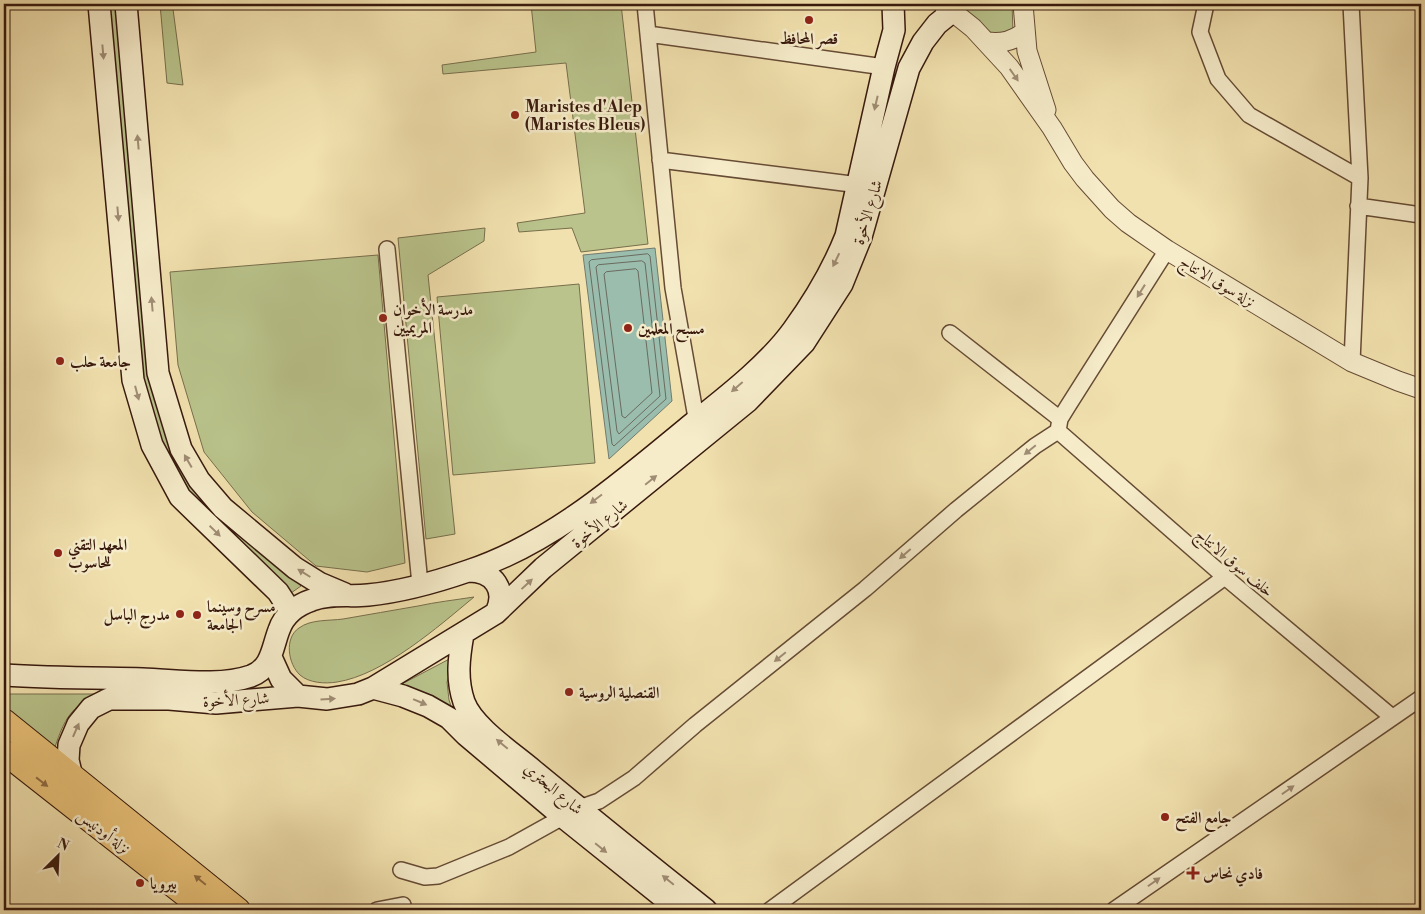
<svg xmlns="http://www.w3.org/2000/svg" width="1425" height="914" font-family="'Libre Bodoni',Amiri,serif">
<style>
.green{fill:#b9c38b;stroke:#786e4c}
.water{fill:#9bbdae;stroke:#737b6e}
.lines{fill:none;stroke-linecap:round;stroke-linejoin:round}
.shore{stroke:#6a6b5e;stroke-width:1}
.minor-casing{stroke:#664b35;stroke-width:18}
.tertiary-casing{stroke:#664b35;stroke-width:21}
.secondary-casing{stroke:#38190d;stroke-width:24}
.primary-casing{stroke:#38190d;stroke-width:26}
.minor{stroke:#f6ecca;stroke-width:15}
.tertiary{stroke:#f6ecca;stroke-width:19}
.secondary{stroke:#f6ecca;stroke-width:21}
.primary{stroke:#e8c077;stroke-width:24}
.oneway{fill:#a08d75}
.oneway2{fill:#906c42}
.poi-dot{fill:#8f2418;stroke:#f6ecca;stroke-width:2}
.labels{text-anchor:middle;stroke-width:5;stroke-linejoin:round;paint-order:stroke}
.poi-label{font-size:16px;font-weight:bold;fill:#38190d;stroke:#f6ecca;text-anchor:start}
.street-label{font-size:16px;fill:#38190d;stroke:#f6ecca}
</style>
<rect width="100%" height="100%" fill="#f1e1ae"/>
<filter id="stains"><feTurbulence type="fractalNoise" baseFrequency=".004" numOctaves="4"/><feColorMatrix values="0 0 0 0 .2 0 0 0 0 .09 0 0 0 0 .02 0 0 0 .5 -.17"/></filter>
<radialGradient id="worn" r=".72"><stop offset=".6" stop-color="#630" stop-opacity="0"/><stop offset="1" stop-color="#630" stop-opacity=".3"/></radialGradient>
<path class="green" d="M107,4h12l31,344 68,163 83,75 -10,7 -97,-91 -28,-46 -17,-48 -9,-48z
M160,4h16l-3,5 10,76 -16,-2z
M531,4h90l27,240 -67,8 -9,-24 -53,4 -2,-9 68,-10 -19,-150 -123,11 -1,-9 94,-13z
M956,4h56l1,28 -19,3z
M485,228l-1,13 -56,34 27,259 -29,5 -28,-301z
M378,255l27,308 -38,9 -51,-6 -64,-54 -48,-60 -26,-87 -8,-93z
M579,284l16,179 -142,12 -16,-178z
M474,597c-36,30 -91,78 -137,85 -12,2 -28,1 -37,-7 -12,-11 -16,-37 -1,-47 12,-9 30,-7 44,-9 25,-4 50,-9 75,-13 18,-4 37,-6 56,-9z
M457,655l-10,27 2,18 7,20 -58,-34z
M4,694h94c-27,12 -34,26 -43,53l-51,-41z"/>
<path class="water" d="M655,248l17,153 -63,58 -26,-204z"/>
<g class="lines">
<path class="shore" d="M648,254l2,2 16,143 -52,47 -2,-2 -23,-182 2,-2z
M642,261l3,2 15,133 -41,38 -2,-3 -21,-164 2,-2z
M636,269l2,2 14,122 -27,25 -3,-2 -18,-142 2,-2z"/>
<defs>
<path id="minor" d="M645,4l28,284 25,141
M1206,4l-6,28 18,47 31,36 111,63
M1351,4l9,174 -8,184
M648,34l236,33
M660,160l207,26
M1358,206l63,9
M387,249l33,335
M950,333l110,86
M1058,431l167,146 167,140
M401,870l24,7 13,-1 71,-29 70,-39 20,-7 35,-23 61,-53 170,-136 91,-79 79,-64 23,-15 2,-12 8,-13 99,-156
M377,910l26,-5
M770,910l455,-333
M1114,910l307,-212"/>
<path id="tertiary" d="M943,4l30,24 36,39 43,61 21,35 12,16 27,30 16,14 39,27 185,112 46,19 23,8
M1023,4l4,47 19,59
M987,42c15,2 26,-1 38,-10"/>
<path id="secondary" d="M99,4l34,376 19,65 28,52 98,95 13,20
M126,4l32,369 23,76 18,31 24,28 72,60 24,15 26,11
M469,571c25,0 38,19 27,42
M463,634c-4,23 -7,45 1,68 9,25 49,51 70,69 57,47 114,93 172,139
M271,657l10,22 17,17
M4,675c46,3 93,3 139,4 33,1 76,8 108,-3 21,-8 21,-28 28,-46 5,-15 18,-25 33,-30 19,-7 37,-3 56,-5 31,-3 71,-14 100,-24 84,-28 152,-88 219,-143 35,-28 80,-62 106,-98 21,-29 40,-61 53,-94l38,-169 10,-37 -1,-26
M373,688l30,8 25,10 21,12 17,17 97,82 116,93
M72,777l-4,-17 1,-15 9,-21 13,-16 18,-9h60l47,4 82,-7 29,3 31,-5 15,-6 123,-75 47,-45 205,-167 56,-58 38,-59 19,-47 48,-169 14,-26 14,-18 16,-13"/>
<path id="primary" d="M4,721l234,189
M4,752l201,158"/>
</defs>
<use href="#minor" class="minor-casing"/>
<use href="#tertiary" class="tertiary-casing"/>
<use href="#secondary" class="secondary-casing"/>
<use href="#primary" class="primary-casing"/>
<use href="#minor" class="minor"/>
<use href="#tertiary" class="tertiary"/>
<use href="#secondary" class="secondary"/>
<use href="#primary" class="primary"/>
</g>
<defs><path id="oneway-solid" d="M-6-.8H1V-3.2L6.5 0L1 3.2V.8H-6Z" transform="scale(1.25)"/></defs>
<g class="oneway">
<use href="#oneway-solid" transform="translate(103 52) rotate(85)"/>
<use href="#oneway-solid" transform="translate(1014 75) rotate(55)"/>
<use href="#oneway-solid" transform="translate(876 103) rotate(103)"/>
<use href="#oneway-solid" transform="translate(138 142) rotate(-95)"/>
<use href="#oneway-solid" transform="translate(118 214) rotate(85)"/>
<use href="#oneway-solid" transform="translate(836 260) rotate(116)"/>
<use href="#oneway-solid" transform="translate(1141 291) rotate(122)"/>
<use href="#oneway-solid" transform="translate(152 304) rotate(-95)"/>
<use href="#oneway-solid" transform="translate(737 387) rotate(139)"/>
<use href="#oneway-solid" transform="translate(137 393) rotate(75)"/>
<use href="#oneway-solid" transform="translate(1030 450) rotate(141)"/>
<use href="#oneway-solid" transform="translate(188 461) rotate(-120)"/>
<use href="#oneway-solid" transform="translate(651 480) rotate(-39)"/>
<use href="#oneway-solid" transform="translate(596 499) rotate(143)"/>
<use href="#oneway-solid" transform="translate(215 531) rotate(44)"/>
<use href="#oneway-solid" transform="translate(905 554) rotate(139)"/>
<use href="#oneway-solid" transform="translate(304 573) rotate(-148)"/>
<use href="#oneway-solid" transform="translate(527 584) rotate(-43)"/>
<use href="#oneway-solid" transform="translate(780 657) rotate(141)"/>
<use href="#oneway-solid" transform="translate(328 699) rotate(-3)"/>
<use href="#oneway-solid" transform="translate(420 702) rotate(23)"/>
<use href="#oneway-solid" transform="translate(76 730) rotate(-66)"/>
<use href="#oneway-solid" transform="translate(502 744) rotate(-140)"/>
<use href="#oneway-solid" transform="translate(1288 790) rotate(-35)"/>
<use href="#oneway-solid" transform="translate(601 848) rotate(39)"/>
<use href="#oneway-solid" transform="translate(668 880) rotate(-141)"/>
<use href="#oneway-solid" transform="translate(1154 882) rotate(-35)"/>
</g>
<g class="oneway2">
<use href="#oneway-solid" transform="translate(42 782) rotate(38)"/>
<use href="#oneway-solid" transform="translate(200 880) rotate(-141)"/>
</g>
<g class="poi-dot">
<circle cx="809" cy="20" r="5"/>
<circle cx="515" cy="115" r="5"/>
<circle cx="383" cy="318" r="5"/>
<circle cx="628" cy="328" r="5"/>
<circle cx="60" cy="361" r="5"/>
<circle cx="58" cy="553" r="5"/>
<circle cx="180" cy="614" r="5"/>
<circle cx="197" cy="615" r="5"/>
<circle cx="569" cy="692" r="5"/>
<circle cx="1165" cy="817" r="5"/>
<path d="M1190.5 865.5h5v5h5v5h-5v5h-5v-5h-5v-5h5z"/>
<circle cx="140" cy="883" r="5"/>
</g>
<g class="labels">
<g class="poi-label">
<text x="809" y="44" text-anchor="middle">قصر المحافظ</text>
<text x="525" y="112">Maristes d'Alep<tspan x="525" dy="18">(Maristes Bleus)</tspan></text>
<text x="393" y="315">مدرسة الأخوان<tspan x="393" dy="18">المريميين</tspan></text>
<text x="638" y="334">مسبح المعلمين</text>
<text x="70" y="367">جامعة حلب</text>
<text x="68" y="550">المعهد التقني<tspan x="68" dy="18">للحاسوب</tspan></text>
<text x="207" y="612">مسرح وسينما<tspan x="207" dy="18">الجامعة</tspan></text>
<text x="170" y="620" text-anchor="end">مدرج الباسل</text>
<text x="579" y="698">القنصلية الروسية</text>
<text x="1175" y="823">جامع الفتح</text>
<text x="1203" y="879">فادي نحاس</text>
<text x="150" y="889">بيرويا</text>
</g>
<g class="street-label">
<text transform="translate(867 212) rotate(-73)" y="6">شارع الأخوة</text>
<text transform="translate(1218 281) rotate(31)" y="6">نزلة سوق الانتاج</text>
<text transform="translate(599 523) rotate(-39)" y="6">شارع الأخوة</text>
<text transform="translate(1235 562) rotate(40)" y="6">خلف سوق الانتاج</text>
<text transform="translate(236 699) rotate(-3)" y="6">شارع الأخوة</text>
<text transform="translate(554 788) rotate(40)" y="6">شارع البحتري</text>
<text transform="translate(104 831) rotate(38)" y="6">نزلة أودنيس</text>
</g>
</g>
<rect width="1425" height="914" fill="none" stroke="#f1e1ae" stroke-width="20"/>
<rect x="5" y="5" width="1415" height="904" fill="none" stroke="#38190d" stroke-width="2.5"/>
<rect x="10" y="10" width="1405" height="894" fill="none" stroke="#38190d"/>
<g transform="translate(58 856) rotate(24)" stroke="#f6ecca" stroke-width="4" paint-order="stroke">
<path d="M0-4L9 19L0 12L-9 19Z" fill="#38190d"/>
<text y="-8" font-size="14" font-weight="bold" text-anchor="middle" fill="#38190d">N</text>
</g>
<rect width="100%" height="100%" filter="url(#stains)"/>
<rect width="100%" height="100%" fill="url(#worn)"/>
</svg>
